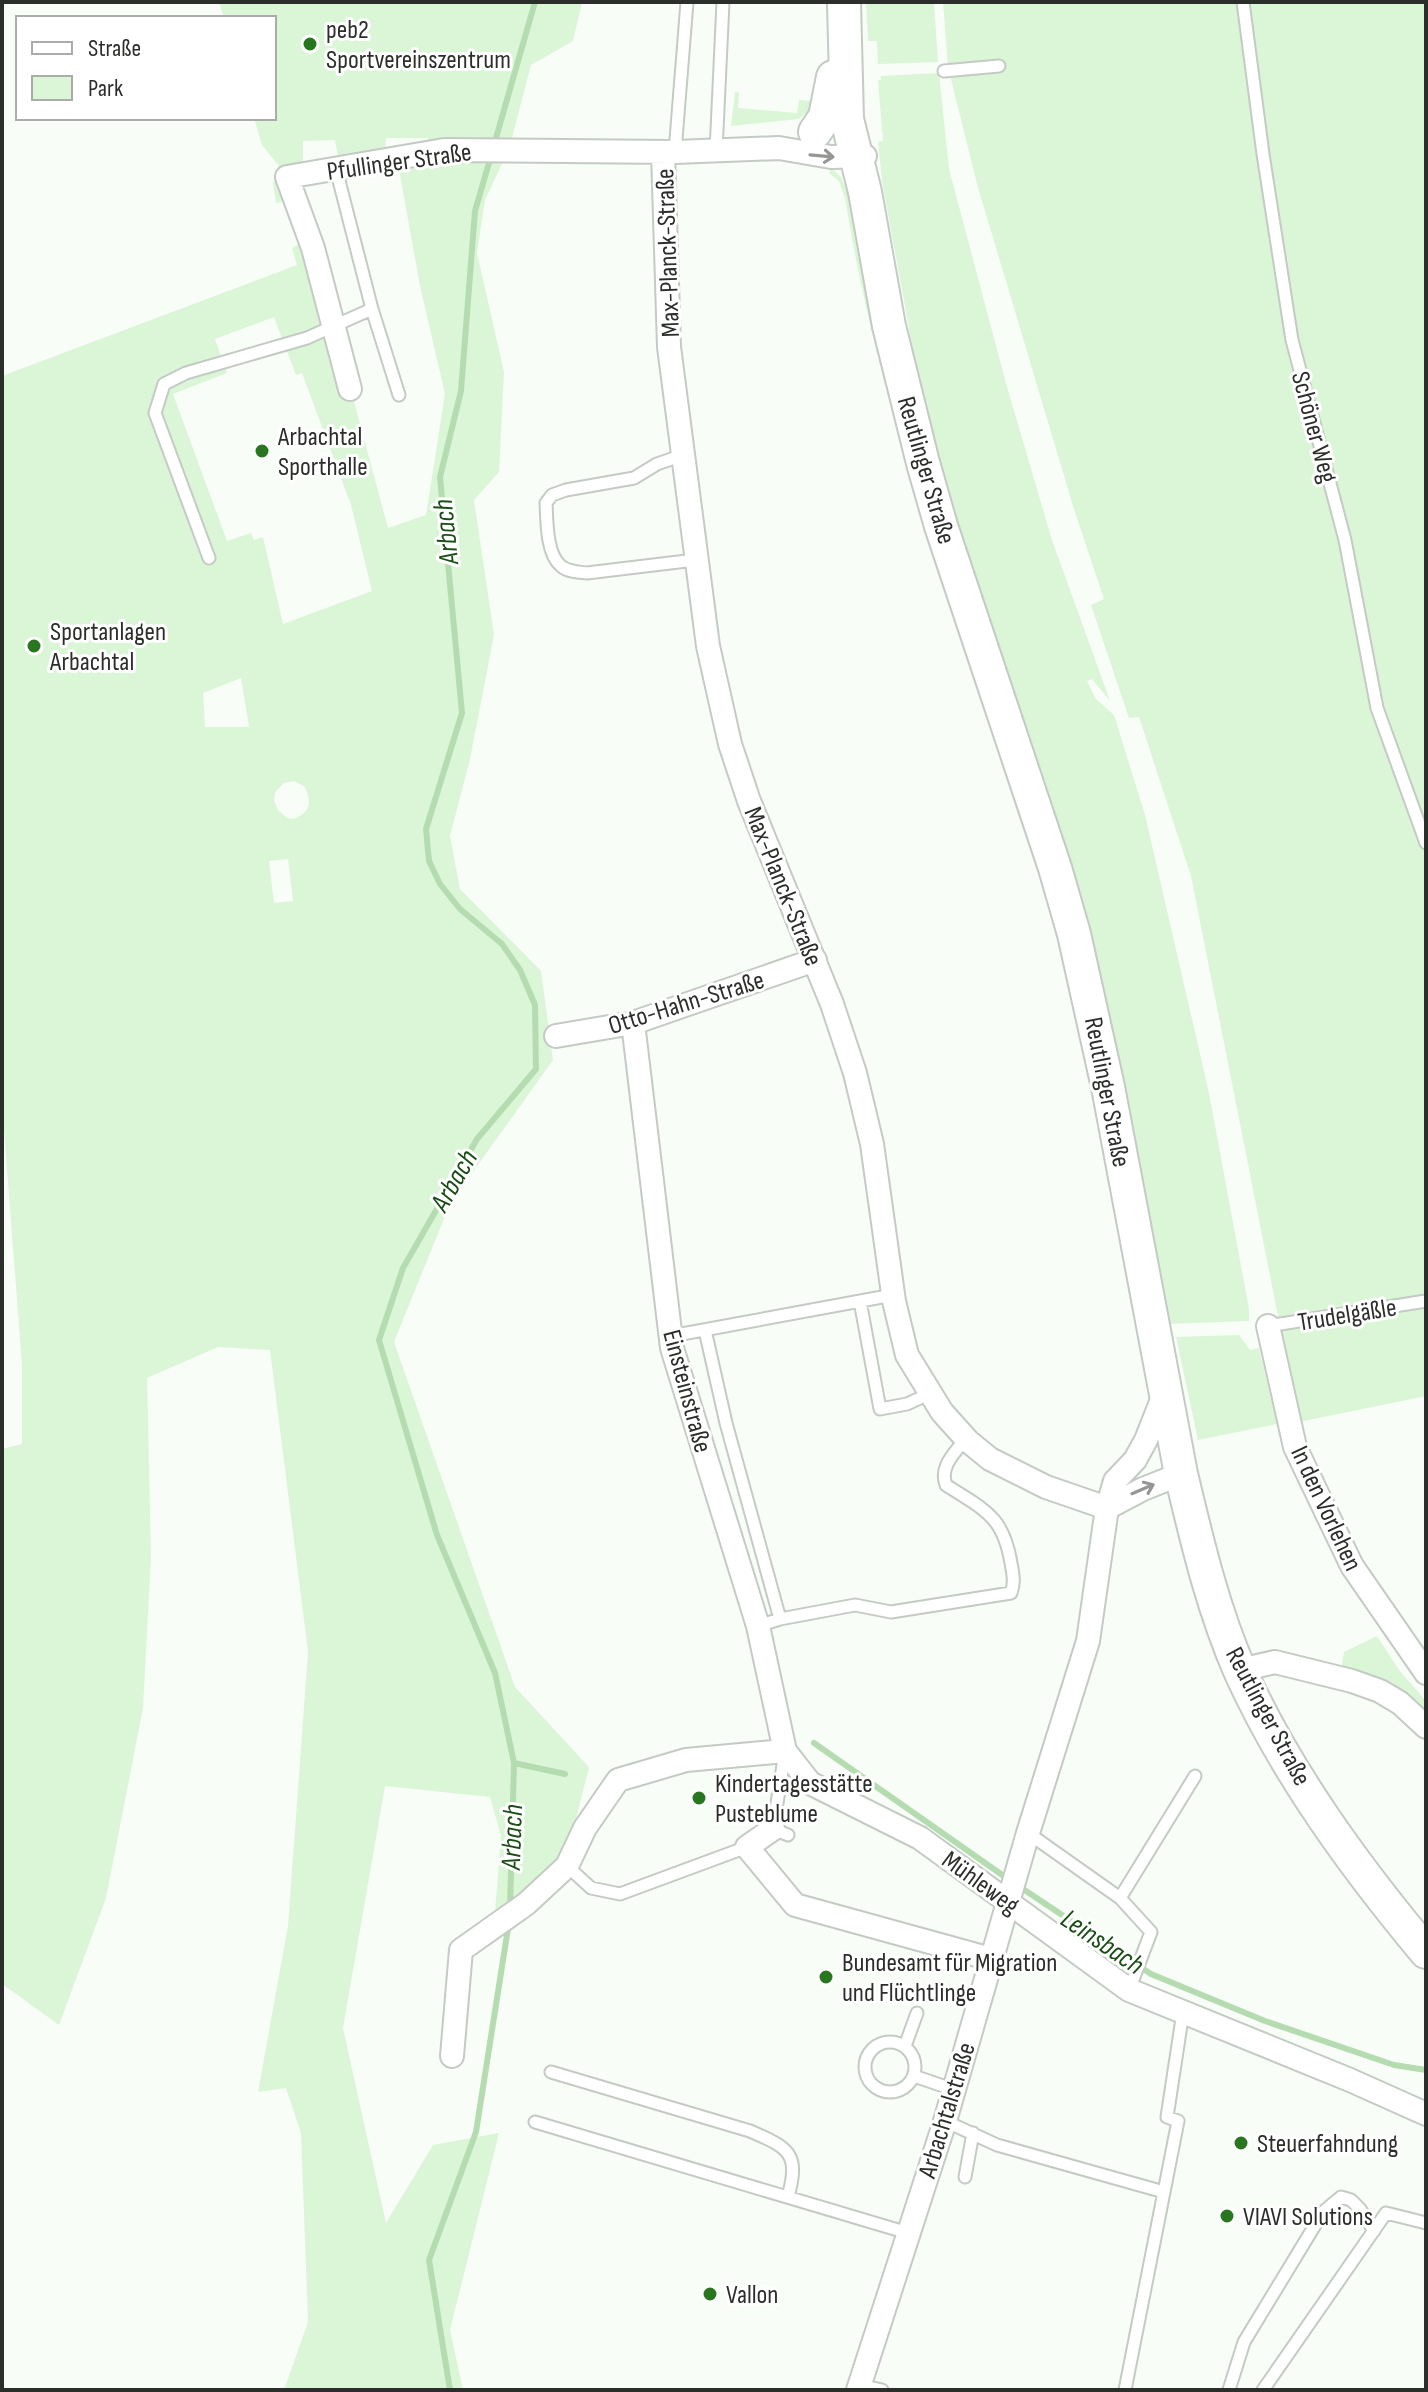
<svg xmlns="http://www.w3.org/2000/svg" width="1428" height="2392" font-family="'Sofia Sans Condensed',sans-serif">
<style>
.green{fill:#dbf6d7;fill-rule:evenodd}
.lines{fill:none;stroke-linecap:round;stroke-linejoin:round}
.stream{stroke:#b5dcb0;stroke-width:6}
.lane-casing{stroke:#c4cac4;stroke-width:15}
.street-casing{stroke:#c4cac4;stroke-width:26}
.secondary-casing{stroke:#c4cac4;stroke-width:36}
.lane{stroke:#fff;stroke-width:11}
.street{stroke:#fff;stroke-width:22}
.secondary{stroke:#fff;stroke-width:32}
.oneway{stroke:#969695}
.poi-dot{fill:#287720;stroke:#fff;stroke-width:3}
.labels{text-anchor:middle;stroke-width:6;stroke-linejoin:round;paint-order:stroke}
.poi-label{font-size:26px;fill:#2c2e2b;stroke:#fff;text-anchor:start}
.street-label{font-size:26px;fill:#2c2e2b;stroke:#fff}
.water-label{font-size:28px;font-style:italic;fill:#1b4e16;stroke:#fff}
</style>
<rect width="100%" height="100%" fill="#f8fdf7"/>
<path class="green" d="M219,2h363l-9,39 -42,24 -22,84 -24,51 -8,53 27,119 -5,100 -25,28 20,135 -24,124 -20,77 10,53 81,82 12,89 -103,144 -56,138 121,345 74,80 -22,88 -72,57 6,-76 -11,-39 -105,-11 -42,242 43,195 47,-78 66,-12 -49,197 13,60h-179l24,-68 -7,-189 -15,-45 -28,4 30,-166 20,-274 -38,-302 -52,-3 -71,31 4,179 -8,151 -37,190 -47,127 -57,-41v-535l20,-5v-79l-20,-261v-728l295,-111 -5,-17 18,-10 78,290 38,-13 19,-121 -25,-108 -23,-128 31,-5v-15h-42l-2,23 -44,7 -5,-28 -32,1v33l-8,25 -19,4 -3,-20 6,-17 -17,-21 -8,-27h20v-100h-50zM274,317l22,58 6,-2 49,132 21,86 -89,33 -20,-87 -9,3 -3,-7 -24,8 -54,-147 54,-21 -12,-34zM241,678l8,49h-44l-2,-34zM294,781l10,5c9,16 6,26 -10,33l-7,-1 -9,-8 -4,-9 1,-9 9,-9zM288,859l5,42 -19,2 -5,-42z
M866,2h68l4,60 -60,2 -1,-23h-9z
M943,2h483v1394l-127,26 -108,-546 -52,-159 -10,1 -38,-113 13,-6 -31,-93 -96,-322 -29,-117z
M939,73l10,96 58,218 45,153 58,161 -18,-22 -5,2 9,18 18,16 31,100 64,278 40,216v12l-82,3 -30,-165 -44,-218 -163,-498 -48,-262 -4,-39 5,-1 -5,-61h3v-4z
M735,92h4l-1,16 59,5 2,-13 14,1 1,5 -15,13 -68,7z
M832,168l9,9 8,19 30,155 184,587 32,163c-9,-35 -15,-71 -23,-106 -13,-57 -29,-114 -47,-169 -66,-210 -145,-409 -180,-628l-6,-17 -10,-8z
M1239,1335l11,15 9,-2 18,76 -79,16 -22,-103z
M1377,1636l22,34 27,31v17l-85,-47 3,-19z"/>
<g class="lines">
<path class="stream" d="M494,145l41,-143
M491,156l-16,55 -14,180 -21,86 22,236 -36,116 3,32 11,23 20,25 42,35 18,26 15,35 1,64 -59,70 -74,129 -24,72 58,195 58,138 19,90 -4,144
M814,1743l194,136
M514,1763l51,11
M1017,1885l134,89 114,47 129,44 32,5
M450,2390l-21,-130 47,-128 33,-210"/>
<defs>
<path id="lane" d="M1243,2l20,152 29,186 53,200 32,168 49,135
M944,71l55,-5
M716,151l7,-149
M675,152l12,-150
M336,169l36,140 27,86
M683,455l-26,9 -23,14 -68,12 -14,5 -6,8c1,17 0,51 15,63 7,6 17,6 26,7l108,-13
M209,558l-54,-145 9,-29 22,-11 121,-35 65,-29
M860,1301l20,108 27,-5 22,-10
M1268,1326l158,-25
M705,1330l21,93 54,196 -22,7
M671,1336l222,-41
M780,1619l75,-14 36,7 120,-19c4,-10 2,-19 0,-30 -8,-48 -27,-53 -65,-78 -7,-19 9,-32 20,-47
M785,1752l-12,77 15,6
M1028,1833l92,65
M567,1866l24,22 29,6 127,-47
M1129,1990l22,-58 -31,-34 75,-122
M865 2067a25 25 0 1 1 50 0a25 25 0 1 1-50 0Z
M905,2046l12,-33
M551,2072l199,59c39,17 50,22 38,66
M914,2076l38,13
M945,2121l52,24 167,47
M535,2122l373,111
M965,2177l8,-44
M860,2385l22,5
M1125,2390l53,-269 -11,-4 16,-105
M1229,2390l15,-48 79,-130 18,-15 10,3 9,9 14,22
M1263,2390l123,-177 40,10"/>
<path id="street" d="M663,152l6,195 39,299 22,98 19,57 83,203 23,69 17,71 22,157 13,54 35,57 26,29 22,18 56,28 61,21
M350,389l-37,-141 -26,-71 157,-27 231,2 104,-4 52,9 34,-1
M633,1023l39,325 86,278 27,125 25,32 110,55 209,152 221,90 76,34
M556,1036l77,-13 182,-63
M1268,1326l27,121 57,119 74,107
M1107,1508l36,-19 38,-15
M1240,1670l35,-8 77,19 28,10 20,12 26,24
M773,1829l-26,18 48,58 196,54
M452,2056l9,-106 65,-46 41,-38 18,-38 33,-48 68,-20 99,-9
M858,2390l87,-269 83,-288 60,-192 19,-133 8,-27 20,-21 11,-20 19,-48"/>
<path id="secondary" d="M844,2l3,117 18,73 24,134 34,137 18,63 114,342 19,66 34,153 73,387c16,67 32,136 60,199 46,101 114,194 185,279
M815,132l10,-15 8,-40"/>
</defs>
<use href="#lane" class="lane-casing"/>
<use href="#street" class="street-casing"/>
<use href="#secondary" class="secondary-casing"/>
<use href="#lane" class="lane"/>
<use href="#street" class="street"/>
<use href="#secondary" class="secondary"/>
</g>
<defs><path id="oneway-shaft" d="M-6 0H5M1.5-3L5.5 0L1.5 3" fill="none" stroke-width="1.6" stroke-linecap="round" stroke-linejoin="round" transform="scale(2)"/></defs>
<g class="oneway">
<use href="#oneway-shaft" transform="translate(822 156) rotate(5)"/>
<use href="#oneway-shaft" transform="translate(1143 1489) rotate(-23)"/>
</g>
<g class="poi-dot">
<circle cx="310" cy="44" r="8"/>
<circle cx="262" cy="451" r="8"/>
<circle cx="34" cy="646" r="8"/>
<circle cx="699" cy="1798" r="8"/>
<circle cx="826" cy="1977" r="8"/>
<circle cx="1241" cy="2143" r="8"/>
<circle cx="1227" cy="2216" r="8"/>
<circle cx="710" cy="2294" r="8"/>
</g>
<g class="labels">
<g class="poi-label">
<text x="326" y="38">peb2<tspan x="326" dy="30">Sportvereinszentrum</tspan></text>
<text x="278" y="445">Arbachtal<tspan x="278" dy="30">Sporthalle</tspan></text>
<text x="50" y="640">Sportanlagen<tspan x="50" dy="30">Arbachtal</tspan></text>
<text x="715" y="1792">Kindertagesstätte<tspan x="715" dy="30">Pusteblume</tspan></text>
<text x="842" y="1971">Bundesamt für Migration<tspan x="842" dy="30">und Flüchtlinge</tspan></text>
<text x="1257" y="2152">Steuerfahndung</text>
<text x="1243" y="2225">VIAVI Solutions</text>
<text x="726" y="2303">Vallon</text>
</g>
<g class="street-label">
<text transform="translate(399 161) rotate(-8)" y="9">Pfullinger Straße</text>
<text transform="translate(667 253) rotate(-92)" y="9">Max-Planck-Straße</text>
<text transform="translate(1315 427) rotate(75)" y="9">Schöner Weg</text>
<text transform="translate(927 470) rotate(74)" y="9">Reutlinger Straße</text>
<text transform="translate(784 886) rotate(68)" y="9">Max-Planck-Straße</text>
<text transform="translate(686 1002) rotate(-17)" y="9">Otto-Hahn-Straße</text>
<text transform="translate(1108 1092) rotate(79)" y="9">Reutlinger Straße</text>
<text transform="translate(1347 1314) rotate(-9)" y="9">Trudelgäßle</text>
<text transform="translate(688 1391) rotate(75)" y="9">Einsteinstraße</text>
<text transform="translate(1327 1508) rotate(65)" y="9">In den Vorlehen</text>
<text transform="translate(1269 1716) rotate(62)" y="9">Reutlinger Straße</text>
<text transform="translate(981 1882) rotate(36)" y="9">Mühleweg</text>
<text transform="translate(946 2110) rotate(-73)" y="9">Arbachtalstraße</text>
</g>
<g class="water-label">
<text transform="translate(445 532) rotate(-96)" y="10">Arbach</text>
<text transform="translate(453 1180) rotate(-60)" y="10">Arbach</text>
<text transform="translate(511 1837) rotate(-88)" y="10">Arbach</text>
<text transform="translate(1103 1941) rotate(34)" y="10">Leinsbach</text>
</g>
</g>
<rect width="1428" height="2392" fill="none" stroke="#2c2e2b" stroke-width="8"/>
<rect x="16" y="16" width="260" height="104" fill="#ffffff" stroke="#ababaa" stroke-width="2"/>
<rect x="32" y="42" width="40" height="12" fill="#ffffff" stroke="#ababaa" stroke-width="2"/>
<text x="88" y="56" font-size="24" fill="#2c2e2b">Straße</text>
<rect x="32" y="76" width="40" height="24" fill="#dbf6d7" stroke="#ababaa" stroke-width="2"/>
<text x="88" y="96" font-size="24" fill="#2c2e2b">Park</text>
</svg>
